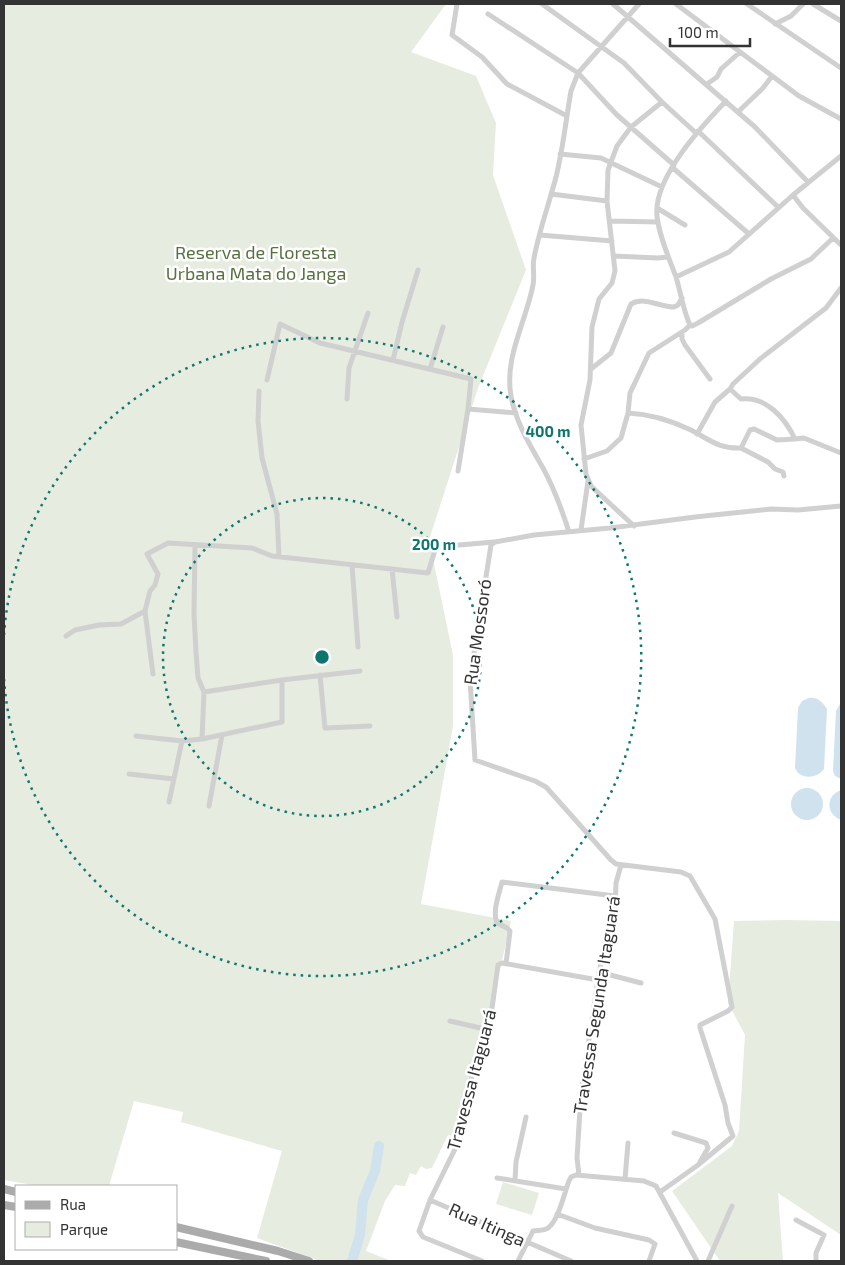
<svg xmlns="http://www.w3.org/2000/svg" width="845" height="1265" font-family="'Exo 2',sans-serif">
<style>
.green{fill:#e6ecdf}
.water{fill:#cfe2ee}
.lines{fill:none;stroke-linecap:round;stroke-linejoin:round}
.river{stroke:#cfe2ee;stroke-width:10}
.street{stroke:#d0d0d0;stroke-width:5}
.primary{stroke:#ababab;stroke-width:8}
.ring{fill:none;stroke:#0f766e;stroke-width:2.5;stroke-dasharray:2.5 5}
.labels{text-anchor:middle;stroke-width:5;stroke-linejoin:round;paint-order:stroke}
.park-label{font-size:18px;fill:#56703f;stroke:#fff}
.street-label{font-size:18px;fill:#333;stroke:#fff}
.centre{fill:#0f766e;stroke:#fff;stroke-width:2.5}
.ring-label{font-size:15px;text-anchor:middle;font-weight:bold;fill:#0f766e;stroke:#fff;stroke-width:5;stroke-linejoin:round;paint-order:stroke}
</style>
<rect width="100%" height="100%" fill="#fff"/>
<path class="green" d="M4,4h442l-35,48 65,24 20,47 -3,52 33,95 -48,118 -49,152 24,115v71l-32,178 90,17 -24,105 -14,39 -19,71 -6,-1 -16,33 -6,1 -5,-3 -5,9 -6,-2 -5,13 -10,-1 -10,16 -19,50 25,10h-71l-63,-23 25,-87 -101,-29 2,-10 -49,-11 -25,85h-71l-34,-6z
M785,920l56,1v314l-63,-42 5,68h-63l-48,-70 60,-45 7,-15 6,-96 -17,-32 6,-82z
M503,1182l36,11 -7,22 -36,-11z"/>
<path class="water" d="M809,698c9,-1 13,4 18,11l-3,60c-7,10 -24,11 -29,-1l3,-60 4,-7z
M840,704h1v75l-6,-3 -2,-5 3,-60z
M791 804a16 16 0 1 1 32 0a16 16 0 1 1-32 0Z
M841,790v30c-15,-6 -16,-24 0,-30z"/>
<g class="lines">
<path class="river" d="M352,1261l8,-26 3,-35 12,-29 4,-25"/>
<path class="street" d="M457,4l-5,31 30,22 25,27 60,32
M542,4l82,59 38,39 34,31
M613,4l142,123 53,55
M676,4l123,92 42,23
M747,4l94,64
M813,4l28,17
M488,14l90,59 39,42 57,50
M775,24l16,-8 12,-12
M707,84l10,-7 4,-8 19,-17
M726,101c-24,25 -73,77 -69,115 2,20 12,42 19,61 5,16 7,33 14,48l2,1 6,-3 73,-44 40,-20 22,-21
M738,112l25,-24 9,-12
M698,131l80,76
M560,154l41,4 61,29
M673,168l76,66
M551,194l56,7
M793,195l10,13 38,37
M657,208l28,17
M610,221l48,1
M540,235l72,6
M614,256l44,2 10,-1
M676,277l53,-25 64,-57 48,-39
M682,332v7l3,6 25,34
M393,360l9,-38 16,-52
M430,369l13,-42
M591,369l20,-16 20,-49c14,-8 28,3 43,3l4,-2 4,-7
M267,380l13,-56 40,19 151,36 -3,30 48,4
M730,389l11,10c25,-3 44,19 54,40l9,-1 37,15
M259,391l-1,30 4,37 15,56 2,43
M347,399l2,-31 19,-55
M628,413c21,1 44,8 63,17 19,10 28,19 50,18l9,-18 4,-1 23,11 18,-1
M697,434l18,-32 15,-13 3,-5 27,-25 66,-51 15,-20
M741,448l27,14 7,7 8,3 1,4
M584,459l23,-8 14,-13 7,-25 2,-20 19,-40 36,-23 5,-5
M458,471l10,-62
M634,526l-43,-40 -5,-12 -5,-49 9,-45 2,-53 7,-28 13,-16 3,-12 -8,-70 1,-31 9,-24 14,-19 31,-25
M581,530l7,-49
M569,532c-7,-22 -15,-44 -26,-64 -13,-23 -27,-45 -32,-72 -7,-39 15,-74 22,-111 2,-9 -1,-18 1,-27 5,-27 15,-54 22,-81 7,-28 10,-58 15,-86l7,-18 61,-69
M195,545l-1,69 2,38 2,26 6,14 -2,47
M352,565l6,82
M392,569l5,48
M145,611l8,63
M66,636l9,-6 24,-5 22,-1 24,-13 5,-20 5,-6 3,-11 -11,-20 21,-11 84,5 20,8 156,17 8,-26 58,-5
M320,675l5,53 45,-2
M204,692l78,-12 78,-9
M136,736l46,5
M129,774l45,5
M169,802l13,-61 20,-2 80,-17v-42
M209,806l13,-71
M506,964l4,-33 -3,-3 -10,-5c-5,-11 2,-29 5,-41l113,14
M599,972l42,11
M450,1021l39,9
M674,1133l32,10 2,5 -8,14
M579,1175l-2,-17 4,-65 17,-113 6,-35 11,-32 1,-30 5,-18
M497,1178l69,11
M625,1179l3,-36
M515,1180l1,-18 10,-45
M660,1192l38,-27 35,-29 -5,-13 -3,-18 -25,-77v-3l28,-14 4,-4 -17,-88 -25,-43 -9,-4 -65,-8 -5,-4 -65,-73 -11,-6 -60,-21 -5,-81 21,-134 4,-3 39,-7 76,-7 85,-11 76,-8 27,1 43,-4
M430,1200l141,61
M557,1214l38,14 54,12 6,4 -6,17
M796,1220l28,15 -8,18v8
M482,1261l-59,-24 -4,-6 11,-31 26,-53 17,-75 16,-42 9,-65 4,-2 96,17
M518,1261l15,-30c5,-1 11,0 15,-3 11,-8 16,-35 21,-47l2,-4 5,-2 68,6 12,5 41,75
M708,1261l24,-55"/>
<path class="primary" d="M4,1189l12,3
M4,1205l12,2
M176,1227l102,24 31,10
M176,1242l90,19"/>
</g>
<g class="ring">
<circle cx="322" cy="657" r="159"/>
<path d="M4 635A319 319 0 1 1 4 679"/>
</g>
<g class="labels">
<g class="park-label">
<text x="256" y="259">Reserva de Floresta<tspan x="256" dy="21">Urbana Mata do Janga</tspan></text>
</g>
<g class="street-label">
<text transform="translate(478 632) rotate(-82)" y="6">Rua Mossoró</text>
<text transform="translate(597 1005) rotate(-81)" y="6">Travessa Segunda Itaguará</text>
<text transform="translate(472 1080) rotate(-75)" y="6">Travessa Itaguará</text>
<text transform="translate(487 1225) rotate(24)" y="6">Rua Itinga</text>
</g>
</g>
<circle cx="322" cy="657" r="8" class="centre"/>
<g class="ring-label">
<text x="548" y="437">400 m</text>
<text x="434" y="550">200 m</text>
</g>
<rect width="845" height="1265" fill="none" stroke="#333333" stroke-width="10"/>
<rect x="15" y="1185" width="162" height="65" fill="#ffffff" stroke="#adadad"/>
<rect x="25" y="1201" width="25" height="8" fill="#ababab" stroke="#adadad"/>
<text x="60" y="1210" font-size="15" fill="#333333">Rua</text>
<rect x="25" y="1222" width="25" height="15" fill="#e6ecdf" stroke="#adadad"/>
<text x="60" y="1235" font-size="15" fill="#333333">Parque</text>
<path d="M670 38v8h80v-8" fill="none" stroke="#333333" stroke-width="2.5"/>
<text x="678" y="38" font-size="15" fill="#333333" stroke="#ffffff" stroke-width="4" paint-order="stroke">100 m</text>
</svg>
